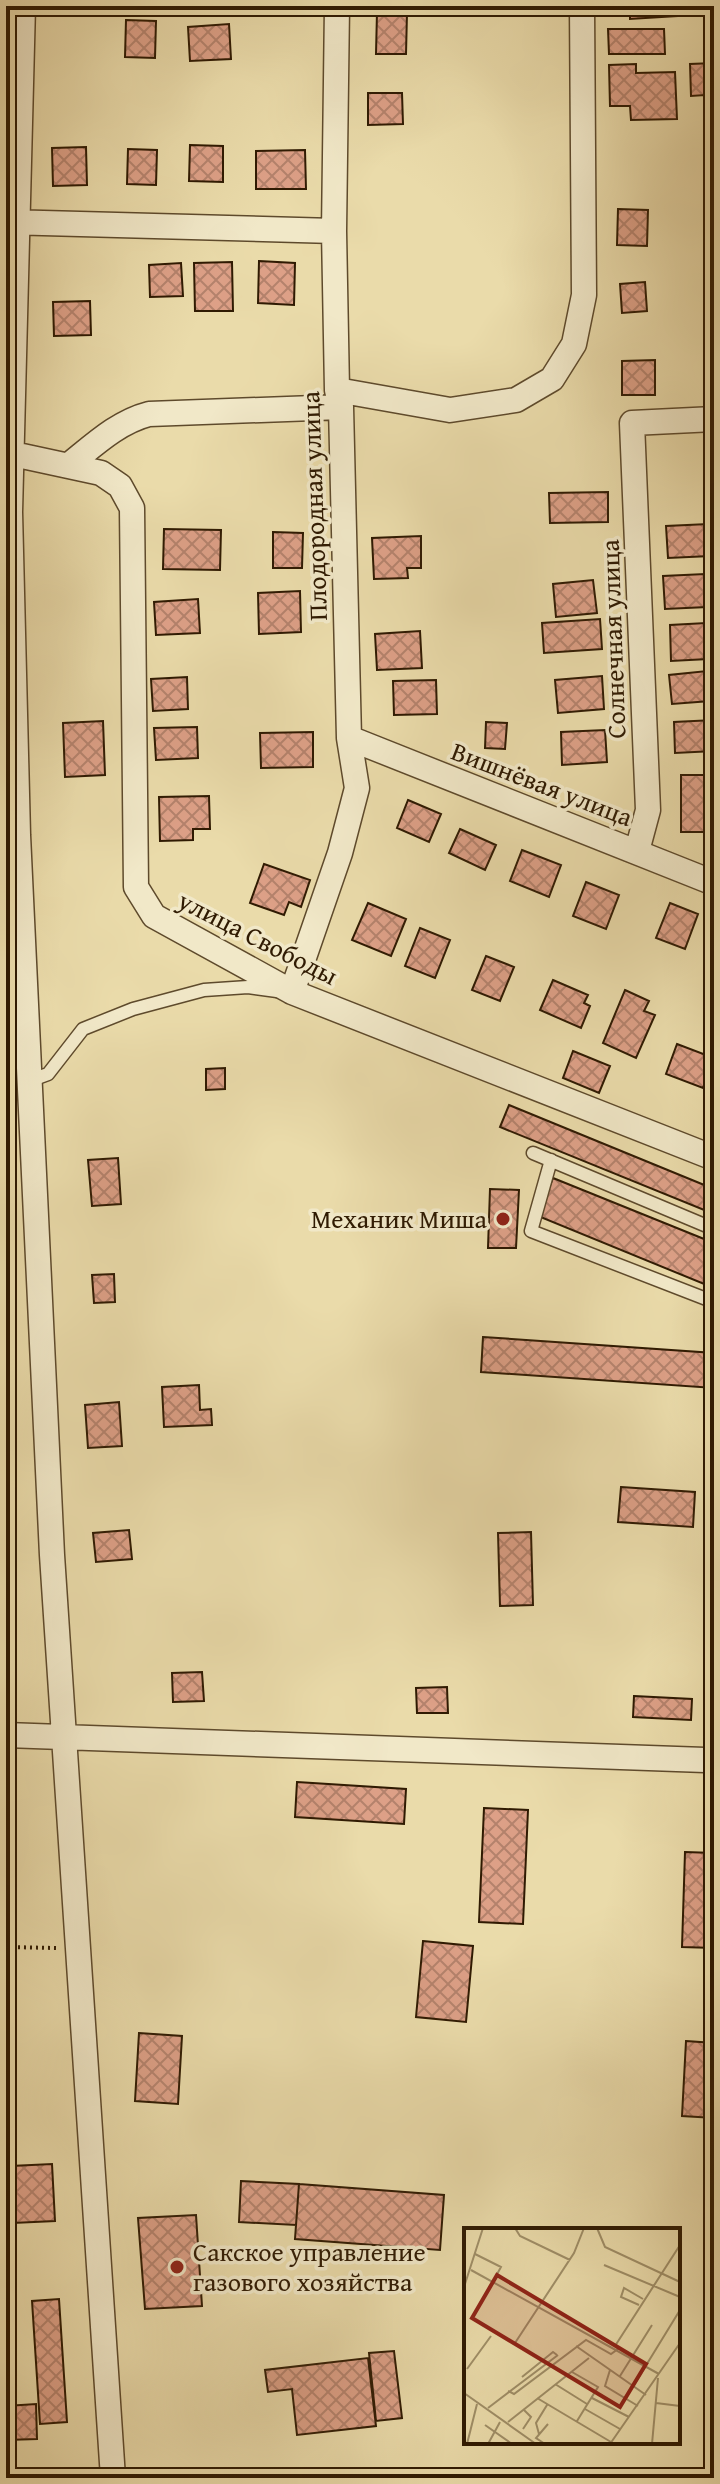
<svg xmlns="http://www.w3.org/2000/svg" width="720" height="2484" font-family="'Gentium Book Plus',serif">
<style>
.building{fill:url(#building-cross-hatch);stroke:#2f1a02;stroke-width:2}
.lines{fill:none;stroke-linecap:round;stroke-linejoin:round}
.service-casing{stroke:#5e4a2c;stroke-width:15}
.minor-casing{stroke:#5e4a2c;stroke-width:27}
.path{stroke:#2f1a02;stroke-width:4;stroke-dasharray:2 4;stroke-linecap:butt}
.service{stroke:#f1e8c8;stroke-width:12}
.minor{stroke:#f1e8c8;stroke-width:24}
.poi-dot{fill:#8f2418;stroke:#f1e8c8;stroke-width:3}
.labels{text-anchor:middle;stroke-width:7;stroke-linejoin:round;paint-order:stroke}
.street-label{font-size:26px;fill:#2f1a02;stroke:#f1e8c8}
.poi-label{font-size:26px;fill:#2f1a02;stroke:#f1e8c8;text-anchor:end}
.inset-road{fill:none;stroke:#9f8e67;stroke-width:2}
.view{fill:#8f2418;fill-opacity:0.15;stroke:#8f2418;stroke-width:4}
.inset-edge{fill:none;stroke:#2f1a02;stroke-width:4}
</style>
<defs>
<pattern id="building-cross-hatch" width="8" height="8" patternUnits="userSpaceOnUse" patternTransform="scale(2)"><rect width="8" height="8" fill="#dda087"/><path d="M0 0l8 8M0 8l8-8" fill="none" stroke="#b4826c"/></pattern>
</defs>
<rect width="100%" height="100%" fill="#eadbaa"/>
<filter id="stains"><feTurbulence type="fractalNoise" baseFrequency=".0025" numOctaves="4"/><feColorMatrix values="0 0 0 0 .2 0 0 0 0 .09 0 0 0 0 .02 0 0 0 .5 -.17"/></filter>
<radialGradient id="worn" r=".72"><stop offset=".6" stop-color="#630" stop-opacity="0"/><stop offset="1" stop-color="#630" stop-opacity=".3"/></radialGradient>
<path class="building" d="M630,6h46l1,10 -47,3z
M377,12l30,1 -1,41h-30z
M126,20l30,1 -1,37 -30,-1z
M229,24l2,35 -41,2 -2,-34z
M608,29h56l1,25h-56z
M714,63v41h-9v-9l-14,1 -1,-32z
M636,64v9l39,-1 2,47 -46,1 -1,-14h-20l-1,-41z
M368,93h34l1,31 -35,1z
M190,145l33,1v36l-34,-1z
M86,147l1,38 -34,1 -1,-38z
M128,149l29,1 -1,35 -29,-1z
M305,150l1,39h-50v-38z
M618,209l30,1 -1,36 -30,-1z
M259,261l36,2 -1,42 -36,-2z
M232,262l1,49h-38l-1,-48z
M181,263l2,33 -33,1 -1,-32z
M706,277h8v29h-7z
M645,282l2,29 -25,2 -2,-29z
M90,301l1,34 -37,1 -1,-34z
M655,360v35h-33v-34z
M608,492v30l-58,1 -1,-30z
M708,524l2,32 -42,2 -2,-32z
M164,529l57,1 -1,40 -57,-1z
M273,532l30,1 -1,35h-29z
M421,536v32h-14l1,10 -34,1 -2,-41z
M705,574l2,33 -42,2 -2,-33z
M593,580l4,33 -41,4 -3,-33z
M300,591l1,41 -42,2 -1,-41z
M198,599l2,34 -44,2 -2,-33z
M600,619l2,30 -58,4 -2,-30z
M706,623l2,36 -37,2 -1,-36z
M420,631l2,37 -45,2 -2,-36z
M707,671l3,30 -38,3 -3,-29z
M602,676l2,33 -46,4 -3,-33z
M187,677l1,32 -35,2 -2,-32z
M436,680l1,34 -43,1 -1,-34z
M714,720v31l-39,2 -1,-31z
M103,721l2,54 -40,2 -2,-54z
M486,722l21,1 -2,26 -20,-1z
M197,727l1,31 -42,2 -2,-32z
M605,730l2,32 -45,3 -1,-33z
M313,732v35l-52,1 -1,-35z
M681,775h33v57h-33z
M209,796l1,33h-17v11l-33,1 -1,-44z
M408,800l33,14 -12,28 -32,-14z
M460,829l36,16 -11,25 -36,-17z
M522,850l39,15 -12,32 -39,-16z
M264,864l46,16 -9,27 -12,-5 -5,13 -34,-12z
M586,882l33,13 -13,34 -33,-13z
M368,903l38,16 -15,37 -39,-16z
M670,903l28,11 -13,35 -29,-11z
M420,928l30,12 -15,38 -30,-12z
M486,956l28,11 -14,34 -28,-11z
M553,980l35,15 -4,8 6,3 -9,22 -41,-18z
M625,990l24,11 -5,10 11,4 -19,43 -33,-15z
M677,1044l37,14 -11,30 -37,-14z
M573,1051l37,15 -11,27 -36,-15z
M225,1068v21l-19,1v-21z
M509,1105l205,84v25l-214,-87z
M118,1158l3,46 -29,2 -4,-46z
M553,1178l161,65v45l-176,-72z
M490,1189l29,1 -3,58h-28z
M114,1274l1,28 -21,1 -2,-28z
M483,1337l231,16v35l-233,-16z
M199,1385l1,25 11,-1 1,16 -48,2 -2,-40z
M119,1402l3,44 -34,2 -3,-43z
M6,1429h7l1,27h-8z
M621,1487l74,5 -2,35 -75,-5z
M129,1530l3,29 -36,3 -3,-29z
M531,1532l2,73 -33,1 -2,-73z
M6,1592h4l3,77h-7z
M202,1672l2,29 -31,1 -1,-29z
M447,1687l1,26h-31l-1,-25z
M634,1696l58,3 -1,21 -58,-3z
M297,1782l109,7 -2,35 -109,-7z
M484,1808l44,2 -5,114 -44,-2z
M685,1852l29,1v95l-32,-1z
M423,1941l50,5 -7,76 -50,-5z
M139,2033l43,3 -4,68 -43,-3z
M686,2041l28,2v75l-32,-2z
M52,2164l3,57 -42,2 -2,-57z
M241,2181l58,3 -3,41 -57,-3z
M299,2184l145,11 -4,55 -145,-11z
M196,2215l6,91 -57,3 -7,-91z
M59,2299l8,123 -27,2 -8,-123z
M394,2351l8,67 -26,3 -7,-68z
M368,2358l8,68 -79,9 -5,-46 -24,3 -3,-22z
M36,2404l1,35 -31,1v-34z"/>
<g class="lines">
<defs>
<path id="service" d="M29,1081l19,-7 35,-45 50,-20 71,-19 44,-3 29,4
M533,1153l181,76
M551,1160l-20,71 183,71"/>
<path id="minor" d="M23,6l-13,506 8,323 34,720 61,923
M6,222l328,9
M337,390l113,20 66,-10 36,-21 22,-35 10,-49 -2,-289
M13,454l88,19 19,13 12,22 4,379 18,29 138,76 422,166
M69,465c25,-20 49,-43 80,-51l192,-7
M349,738l365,145
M637,851l11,-41 -16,-387 82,-4
M292,992l48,-139 17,-65 -8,-50 -8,-331 -4,-17 -3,-159 3,-225
M6,1735l699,25"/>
</defs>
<use href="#service" class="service-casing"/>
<use href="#minor" class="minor-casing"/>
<path class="path" d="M6,1947l50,1"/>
<use href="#service" class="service"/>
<use href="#minor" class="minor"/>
</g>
<g class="poi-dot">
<circle cx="503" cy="1219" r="8"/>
<circle cx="177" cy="2267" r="8"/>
</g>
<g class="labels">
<g class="street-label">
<text transform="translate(314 506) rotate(-92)" y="9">Плодородная улица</text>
<text transform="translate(613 639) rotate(-92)" y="9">Солнечная улица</text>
<text transform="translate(542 784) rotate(21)" y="9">Вишнёвая улица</text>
<text transform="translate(258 938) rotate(27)" y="9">улица Свободы</text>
</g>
<g class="poi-label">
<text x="487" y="1228">Механик Миша</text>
<text x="193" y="2261" text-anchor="start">Сакское управление<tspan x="193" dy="30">газового хозяйства</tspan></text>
</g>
</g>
<g transform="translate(464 2228)">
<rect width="216" height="216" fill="#eadbaa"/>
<path class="inset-road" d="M51,0l5,8 50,24M133,0l8,19 75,35M11,26l26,13 -5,9M140,37l76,32M7,42l188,104M0,59l19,-59M175,77l-18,-8 3,-9 19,11M51,115l59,-90 10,-25M112,118l70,49M151,118l65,-101M3,141l24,-33M146,142l-5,16 33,20M108,144l26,15 -21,34M156,148l32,-51M58,149l31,-25 4,3M91,156l32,20M170,157l46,-75M44,163l6,3 72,-54 25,14 7,-5M0,165l72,51M73,170l74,44M128,170l37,19M192,175l24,3M24,180l70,-53M59,181l8,8 -8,12M121,181l35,20M44,194l81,-64M21,197l27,19M75,206l-3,-11 11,-18M3,216l10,-40M24,216l12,-22M81,216l-9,-6 12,-14M146,216l70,-101M188,216l6,-66"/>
<path class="view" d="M33,47l149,89 -26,43 -148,-89z"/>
<rect width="216" height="216" class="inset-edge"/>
</g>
<rect width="720" height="2484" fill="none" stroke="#eadbaa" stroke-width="32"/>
<rect x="8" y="8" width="704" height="2468" fill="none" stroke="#2f1a02" stroke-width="4"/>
<rect x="16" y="16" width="688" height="2452" fill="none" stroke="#2f1a02" stroke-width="2"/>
<rect width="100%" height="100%" filter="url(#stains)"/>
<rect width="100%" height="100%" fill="url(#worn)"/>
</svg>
